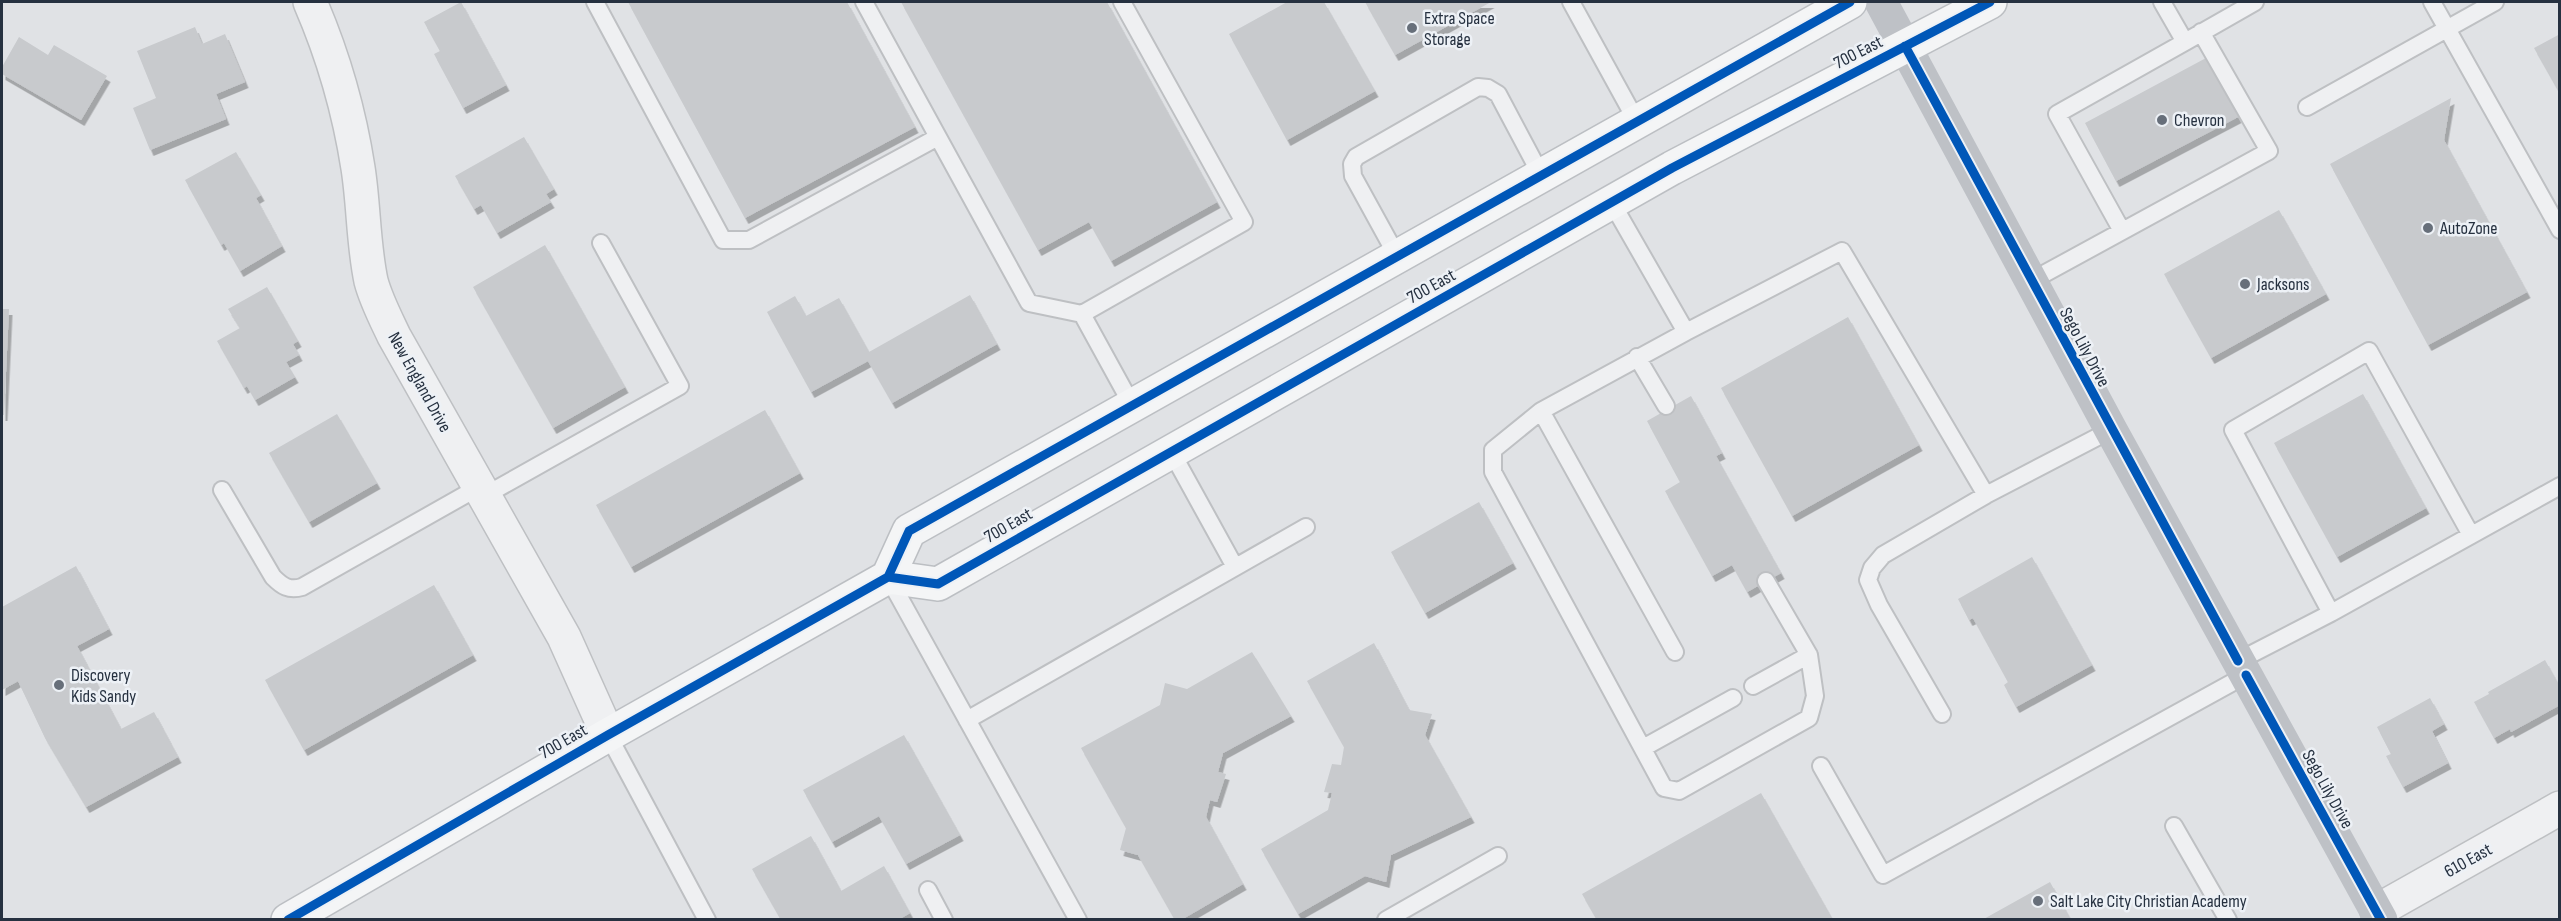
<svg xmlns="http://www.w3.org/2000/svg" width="2561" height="921" font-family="'Sofia Sans Condensed',sans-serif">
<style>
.building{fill:#c8cacd;filter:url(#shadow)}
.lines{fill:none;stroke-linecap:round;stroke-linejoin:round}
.service-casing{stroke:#bec0c3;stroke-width:20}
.minor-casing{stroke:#bec0c3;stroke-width:36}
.primary-casing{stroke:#bcbfc3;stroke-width:36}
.service{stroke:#eff0f2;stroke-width:16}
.minor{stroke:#eff0f2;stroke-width:33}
.secondary{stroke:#bec1c6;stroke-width:33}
.primary{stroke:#f4f5f6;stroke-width:33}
.cycleway-casing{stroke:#edf1f6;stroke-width:13}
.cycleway{stroke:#0057b8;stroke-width:9}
.poi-dot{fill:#676f7a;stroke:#edf1f6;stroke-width:2}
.labels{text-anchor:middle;stroke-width:5;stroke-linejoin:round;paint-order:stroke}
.poi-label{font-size:18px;fill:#263140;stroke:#edf1f6;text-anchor:start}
.street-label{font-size:18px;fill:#263140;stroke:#edf1f6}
</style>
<defs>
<filter id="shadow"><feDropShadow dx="3.5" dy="6" stdDeviation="0" flood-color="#0004"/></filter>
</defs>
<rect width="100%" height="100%" fill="#e0e2e5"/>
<path class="building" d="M461,2l45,83 -43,23 -29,-54 6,-3 -16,-29z
M628,2h219l68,125 -170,91z
M901,2h206l110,200 -106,59 -22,-39 -51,28z
M1287,2h37l51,89 -88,49 -58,-106z
M1365,2h126l-96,53z
M195,27l7,17 23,-10 20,48 -29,12 10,25 -76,31 -17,-42 23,-10 -19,-47z
M2560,34v60l-26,-46z
M19,37l29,18 6,-10 53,31 -26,44 -79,-46v-7z
M2206,58l32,59 -122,64 -31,-58z
M2451,98l-7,42 83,152 -99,53 -98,-181z
M524,137l30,52 -8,5 5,8 -54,31 -16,-28 -7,4 -19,-33z
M236,152l25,43 -5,3 26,48 -42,25 -16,-28 -3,2 -36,-65z
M2279,210l47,84 -115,64 -47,-84z
M545,245l80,142 -72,41 -80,-141z
M267,287l31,54 -5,3 6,11 -13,7 9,15 -40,23 -8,-14 -3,2 -27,-47 23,-13 -12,-19z
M970,295l27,49 -105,59 -24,-42 -57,31 -44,-80 28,-16 11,20 33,-18 30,54z
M2,309h7l-5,106h-2z
M1848,317l71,128 -127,71 -71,-128z
M2363,394l63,114 -89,49 -63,-114z
M1691,396l31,57 -6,3 65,117 -34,19 -15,-27 -20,11 -47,-85 15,-9 -33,-61z
M765,410l35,63 -169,94 -35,-62z
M337,414l40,69 -68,39 -40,-69z
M1479,502l34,61 -88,50 -34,-61z
M2032,557l60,108 -76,42 -12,-22 4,-3 -35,-64 -4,2 -11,-21z
M76,566l33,63 -32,17 44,83 33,-17 24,45 -92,50 -41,-69 -27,-57 -16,9v-83z
M434,585l39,70 -169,95 -39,-70z
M1374,643l35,67 23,4 -7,21 46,82 -80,38 -5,27 -21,-6 -67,38 -37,-65 67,-39 4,-17 -8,-1 8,-28 9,1 3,-18 -37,-66z
M1252,652l39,64 -68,37 -5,19 8,2 -9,28 -7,-2 -4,17 37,67 -62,36h-6l-37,-65 -18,-5 6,-22 -45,-80 79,-43 5,-22 22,6z
M2545,660l15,27v18l-49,27 -1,-3 -16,9 -20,-36 15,-8 -1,-2z
M2430,698l14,26 -12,7 16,32 -45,24 -17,-31 5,-2 -14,-27z
M904,735l56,100 -54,29 -27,-48 -47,26 -29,-52z
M1761,793l72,127h-236l-15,-26z
M811,836l30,55 43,-25 26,47 -12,7h-117l-29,-51z
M2050,882l21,38h-89z"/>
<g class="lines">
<defs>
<path id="service" d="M595,2l128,238h26l189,-103
M864,2l165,301 53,11 162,-92 -122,-220
M1571,2l66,120
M2162,2l23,40 70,-40
M2432,2l128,228
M2307,107l188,-105
M1612,203l74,129 156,-81 144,244 125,-65
M2122,231l-65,-117 128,-72
M1397,256l-44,-80 -1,-12 4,-7 122,-70 10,1 10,6 43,81
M2031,281l238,-130 -68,-119
M1082,314l50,91
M1686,332l-145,79 -48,39v22l171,316 15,3 130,-73 6,-22 -6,-41
M1637,357l29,49
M1541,411l134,241
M1171,451l64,116
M222,490l51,87c9,9 16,14 29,10l177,-100
M484,496l196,-110 -79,-143
M888,577l190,343
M2331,613l-98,-183 136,-79 102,184
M2238,661l93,-48 229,-127
M1753,686l56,-31 -43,-74
M1942,714l-63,-109 -11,-25 4,-12 11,-13 103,-60
M967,720l339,-193
M608,735l99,185
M1643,748l90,-50
M1821,766l62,109 363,-200
M2174,826l54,94
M928,890l16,30
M1386,920l112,-64"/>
<path id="minor" d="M310,2c23,53 39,108 48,166 6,38 5,75 13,113 5,19 15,38 23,55l170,301 44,98
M2377,911l183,-103"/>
<path id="primary" d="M888,577l50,7 734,-416 318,-166
M288,920l320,-185 280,-158 21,-46 941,-529"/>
</defs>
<use href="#service" class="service-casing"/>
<use href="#minor" class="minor-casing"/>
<use href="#primary" class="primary-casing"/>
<use href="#service" class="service"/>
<use href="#minor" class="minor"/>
<path class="secondary" d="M1881,2l230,428 270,490"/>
<use href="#primary" class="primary"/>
<defs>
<path id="cycleway" d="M1905,46l333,615
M888,577l50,7 734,-416 318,-166
M2246,675l135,245
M288,920l320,-185 280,-158 21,-46 941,-529"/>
</defs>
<use href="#cycleway" class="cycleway-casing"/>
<use href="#cycleway" class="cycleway"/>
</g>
<g class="poi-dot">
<circle cx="1412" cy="28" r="6"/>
<circle cx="2162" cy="120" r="6"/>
<circle cx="2428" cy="228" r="6"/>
<circle cx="2245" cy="284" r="6"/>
<circle cx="59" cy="685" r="6"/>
<circle cx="2038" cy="901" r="6"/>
</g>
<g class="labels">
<g class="poi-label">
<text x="1424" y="24">Extra Space<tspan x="1424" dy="21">Storage</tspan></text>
<text x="2174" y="126">Chevron</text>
<text x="2440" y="234">AutoZone</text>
<text x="2257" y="290">Jacksons</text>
<text x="71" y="681">Discovery<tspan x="71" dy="21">Kids Sandy</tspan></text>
<text x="2050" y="907">Salt Lake City Christian Academy</text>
</g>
<g class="street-label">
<text transform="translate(1858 52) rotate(-27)" y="6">700 East</text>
<text transform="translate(1431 286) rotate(-29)" y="6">700 East</text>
<text transform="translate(2085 347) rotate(62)" y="6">Sego Lily Drive</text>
<text transform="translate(420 382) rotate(61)" y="6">New England Drive</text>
<text transform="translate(1008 525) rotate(-30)" y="6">700 East</text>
<text transform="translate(563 741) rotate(-30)" y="6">700 East</text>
<text transform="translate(2328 789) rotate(61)" y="6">Sego Lily Drive</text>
<text transform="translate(2468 860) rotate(-29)" y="6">610 East</text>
</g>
</g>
<rect width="2561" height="921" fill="none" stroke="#263140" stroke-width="6"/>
</svg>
